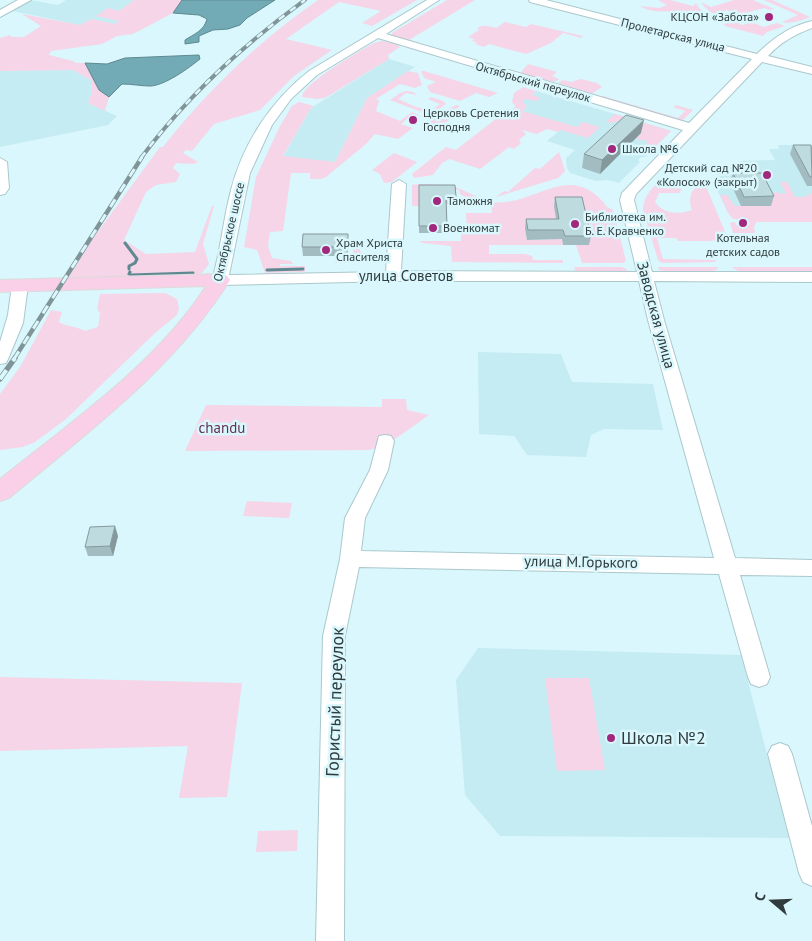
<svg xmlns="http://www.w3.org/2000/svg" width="812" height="941" font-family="'PT Sans',sans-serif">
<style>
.built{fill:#c5ecf2}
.green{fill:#f5d5e7}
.water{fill:#72abb5;stroke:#5e8991}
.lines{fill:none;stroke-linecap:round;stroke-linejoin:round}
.stream{stroke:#5e8991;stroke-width:3}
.minor-casing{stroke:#abc8cc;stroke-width:2}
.major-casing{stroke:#dadcdc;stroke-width:2}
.minor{fill:#fff;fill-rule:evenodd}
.major{fill:#fad0e9;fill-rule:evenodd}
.rail-far2-casing{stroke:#819599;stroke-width:4}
.rail-far1-casing{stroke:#819599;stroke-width:4.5}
.rail-casing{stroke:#819599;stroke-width:5.5}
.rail-far2{stroke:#d9f7fc;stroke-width:2.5;stroke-dasharray:7;stroke-linecap:butt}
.rail-far1{stroke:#d9f7fc;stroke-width:3;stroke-dasharray:9;stroke-linecap:butt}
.rail{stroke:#d9f7fc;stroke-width:4;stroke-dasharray:11;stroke-linecap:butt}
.wall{fill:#a3bcc1}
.shaded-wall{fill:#85999d}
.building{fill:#bedbe0;stroke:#85999d}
.poi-dot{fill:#a2287d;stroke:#d9f7fc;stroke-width:2}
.labels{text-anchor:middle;stroke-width:5;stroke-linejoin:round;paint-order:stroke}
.far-poi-label{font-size:12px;fill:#2f3b3d;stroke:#d9f7fc;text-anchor:start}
.far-street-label{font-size:12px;fill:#2f3b3d;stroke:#d9f7fc}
.street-label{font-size:15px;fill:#2f3b3d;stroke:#d9f7fc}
.park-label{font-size:15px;fill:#652f52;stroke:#d9f7fc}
.near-street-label{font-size:18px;fill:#2f3b3d;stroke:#d9f7fc}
.near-poi-label{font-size:18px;fill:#2f3b3d;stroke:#d9f7fc;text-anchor:start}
</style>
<rect width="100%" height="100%" fill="#d9f7fc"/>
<path class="built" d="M30,0l28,5 8,-5h68l-15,11 -11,-3 -11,8 23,5 -5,3 -24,-5 -11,6 -67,-14z
M389,59l26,8 -48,31 -32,64 -52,-5 28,-49z
M73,70l18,10 1,12 -4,11 29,13 -9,9 -108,22v-76z
M536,91l79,23 56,17 -26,26h-4l-3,3 2,2 -21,21 -11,-3 -12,1 -26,-8 -3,-5 -1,-10 9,-8 -28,-9 13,-11 -53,-17z
M778,145h28l3,4h3v63l-22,3 -62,-2 -15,-32 27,-20 35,-1 -6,-11h10z
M478,352l83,2 11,28 81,2 10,46 -59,-1 -13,6 -5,22 -59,-2 -13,-19 -35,-2z
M478,648l263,7 48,183 -289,-2 -35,-41 -9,-115z"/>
<path class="green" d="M134,0h48l-9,13 -40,21 -16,2 -15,8 -51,7 -2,4 24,6 3,2h9l14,27 10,7 -4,14 -17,-8 4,-11 -1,-12 -18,-10 -73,1v-33l10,-3 2,2h12l17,-11 -19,-12 58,11 11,-6 24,5 4,-3 -23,-5 12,-8 11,3z
M318,0h99l-45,26 -10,-3 19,-12 -42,-9 -53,37 46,11 -38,26 -34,34 -46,14 -22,27 -6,-1 -3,3 15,9 -5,2 -17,-1 -3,5 7,6 -4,8 -20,3 -10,7 -22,48 22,14 49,-2 17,-46h2l-11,38 6,20 -7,9 -11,2 -124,5 27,-43 66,-90h3c45,-57 96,-106 155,-147z
M447,0h28l-66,40 -17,-3v-4z
M658,0h12l23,6 3,-3 3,5 9,7 -8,1 -3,4c-6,-1 -9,-5 -14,-7 -13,-3 -32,1 -43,-7l19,2 8,-3z
M734,0h19l21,9 -4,1 -6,-2 -26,7 -11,-5 -10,3 6,3c-8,0 -18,-7 -22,-14l10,5z
M764,0h8l38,17c-10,4 -19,7 -28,5l16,-7z
M731,17l4,2 -2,2 9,4 10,-3 11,5 14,-4 8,3 -18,6 -4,4 -38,-10 -1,-2 4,-2 -2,-3z
M505,22l21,5 5,-3 52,12 -2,2 -18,-5 -12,10 -25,11 -37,-10 -5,3 -9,-3 2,-2 -5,-1 2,-2 -6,-2 11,-7 -2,-2c7,-4 12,-2 19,0z
M382,41l14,3 4,3 -12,8 1,4 -64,39 -8,1 -15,-2c1,-14 58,-46 72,-54z
M528,64l29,8 -5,4 7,3 -5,3 -32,-7v-4z
M408,71l10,2 4,12 -7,3 -15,-4 -24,15 3,2 -3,10 24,10 12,-9 11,5 -10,-3 -12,10 12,4 -15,11 -23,-5 -9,10 -40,33 -5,2h-11v-6h-19l-8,58 -13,1 -2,14 4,12 19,3 2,3h-13v2h25v6l-40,1 -8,-23 -13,-3 12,-70 24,-51 12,-20 7,-4 15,4 -3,2 -28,48 52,6 32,-64z
M421,71h3l74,22 -9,4 -13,-4 -16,8 -30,-9 -3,-6 9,-4 -12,-4z
M581,79l16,4 5,4 -11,7 -33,-11 5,-3 8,2z
M523,87l13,4 -4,4 9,3 -5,3 -10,-2 -4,3 5,4 -5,5 55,16 6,-5 17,5 -12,11 -28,-8 -2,2 -11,-3 -10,5 -15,-4 4,4 -7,6 2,3 -7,6 -5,-2 -29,22 -31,-10 -7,4 -9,12 -19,3 -2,-4 34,-27 10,3 46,-36c6,-1 9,-4 14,-7l-4,-5 2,-9z
M406,91l7,1 4,3 -11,-2 -8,6 18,8 16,3 8,-6 -12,-5 3,-2 12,4 3,3 -14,10h-5l-37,-14 10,-7z
M603,96l75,22 7,-7 -12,-4 3,-2 17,5 -12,12 -81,-24z
M456,105l4,1 -11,9 4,2 -14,10 -8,-3 -1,-3 2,-2z
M615,114l56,17 -17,17 -8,-3 1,-4 -11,-2 5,-6 -20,-13 -9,3 -6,-1z
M559,152l6,19 -7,7 -62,19 8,-6 4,1 27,-24 5,1z
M394,153l23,9 -25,20 -8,1 -4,-9 -8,-4z
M665,177h5l-5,6 17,6 -3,4h-20l-4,9c8,12 24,13 37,8 -5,-12 0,-25 13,-26l23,55 -19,2h-31l-2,-3h-19l6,21 53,1 -1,2 -53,1 -4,-3 -15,-50c0,-14 11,-25 22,-33z
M780,182h7l8,15h9l8,-4v29h-56l-2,5 1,6h-22l-3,-10 5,-1 1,3 14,-1 -2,-5h-15l-5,-6 -8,-18h7l8,11h36l-7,-15 22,3z
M418,184c14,1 29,-1 42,5 11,4 20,11 32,13 43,6 78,-45 116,6l4,1 2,4 12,48 -3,2h-41l-6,-18h13l-22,-16h-42l2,11 35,-1 1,6h-74v9h36l7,2 1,4h30v3l-111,-1 -1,-16 -28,-3 -4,-2h42v-8h6l-1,-20h26l-1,-11h-16l-15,-8 -1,-4 -14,-1 -26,17h-7v-21z
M354,240l3,1 5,15 20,3 -1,4h-46l1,-3 17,-1z
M574,267h48l4,2 2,3h-52z
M658,267h60v2l-5,2h-49l-5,-1z
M731,267h81v5h-72z
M165,293l12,6 2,10 -2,6 -22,18 -89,86 -31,23 -12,5 -23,3v-56l20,-27 31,-57 11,2 -3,10c7,5 18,4 26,9l13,-4 2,-14 -3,-4 3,-15z
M382,399h24l1,11 22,5 -41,29 -19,6 -184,1 21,-46 176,2z
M247,501l45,2 -3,15 -46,-2z
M0,677l242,6 -15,114 -48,1 9,-52 -188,5z
M545,678h44l16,92 -48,1z
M298,830l-1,21 -41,1 2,-21z"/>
<path class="water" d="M182,0h93l-28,18 -7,7 -12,4 -15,1 -14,6v6l-14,2v-4c9,-6 19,-9 22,-21l-8,-4 -26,-2z
M199,55l1,4c-11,9 -36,27 -50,27 -9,0 -18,-2 -28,-2l-13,13 -10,-7 -14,-27 22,1 18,-6z"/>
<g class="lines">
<path class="stream" d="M125,243l12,16 -2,4 -6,3v3
M267,270l36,-1
M130,272l-1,2 2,1 62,-2"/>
<defs>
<path id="minor" d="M18,0h13l-31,17v-7z
M427,0h12l-53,34 303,89 63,-64 -222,-57 -1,-2h17l211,54c16,-16 33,-28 55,-33v7c-18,7 -31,14 -44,28l44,11v7l-50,-12 -126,132 -2,6 18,72h160v10l-158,-1 10,39 71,238 77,2v16l-72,-1 30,102 -3,7 -8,3 -8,-3 -3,-7 -29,-103 -360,-7 -14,69 -1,305h-28l7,-305 17,-77 5,-41 25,-48 9,-34 6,-1 6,1 3,5 -6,29 -23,48 -4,33 353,7 -66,-238 -9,-39h-246l-173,4 -5,-2 -3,-3c9,-30 11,-60 19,-90 12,-47 40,-89 78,-119zM378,38l305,92 -61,63 -2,7 17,72 -236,-1 5,-87 -7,-4 -7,4 -6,88 -157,3 21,-102 22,-48 19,-26 26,-24z
M0,158l7,4 2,26 -4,6 -5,1z
M20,280l5,2 3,3 -5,38 -15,36 -2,4 -6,1v-22l8,-27 4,-30 3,-3z
M780,743l8,3 4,8 20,72v60l-9,-4 -4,-9 -31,-119 4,-8z"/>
<path id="major" d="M220,274l7,2 3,4c-56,89 -142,152 -221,218l-9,3v-22c70,-56 158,-117 206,-193l-206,6v-12z"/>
</defs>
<use href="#minor" class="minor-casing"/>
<use href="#major" class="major-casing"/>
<use href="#minor" class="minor"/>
<use href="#major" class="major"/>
<defs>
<path id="rail-far2" d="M141,158c46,-62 102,-113 164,-158"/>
<path id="rail-far1" d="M14,359l128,-202"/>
<path id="rail" d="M0,379l15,-21"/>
</defs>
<use href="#rail-far2" class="rail-far2-casing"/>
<use href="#rail-far1" class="rail-far1-casing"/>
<use href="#rail" class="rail-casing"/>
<use href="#rail-far2" class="rail-far2"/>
<use href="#rail-far1" class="rail-far1"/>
<use href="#rail" class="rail"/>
</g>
<path class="wall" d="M641,133l-41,41 -18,-6 2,-14z
M793,145l19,1v40h-5l-17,-32z
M733,173l41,23 -3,10h-30l-11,-24z
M419,185l37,12v7h-10l1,29h-28z
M555,197l36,39 -2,9h-26l-1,-6 -35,1 -2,-11 1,-10h30l-2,-13z
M348,234v22h-45l-1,-9z
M118,536l-5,20h-25l-3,-9z"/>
<path class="shaded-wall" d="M644,120l-3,13 -41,41 2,-14z
M115,526l3,10 -5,20 -3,-10z"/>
<path class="building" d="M626,115l18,5 -42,40 -18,-6z
M793,145h18l1,32h-2z
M733,173h29l12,23 -30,1z
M419,185h36l1,12h-10l1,29h-28z
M555,197h27l9,39h-26l-2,-6h-35l-2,-11h33z
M303,234h45v13h-46z
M115,526l-5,20 -25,1 5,-20z"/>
<g class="poi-dot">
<circle cx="769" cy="17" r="5"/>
<circle cx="413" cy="120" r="5"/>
<circle cx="612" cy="149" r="5"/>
<circle cx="767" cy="175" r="5"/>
<circle cx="437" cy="201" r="5"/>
<circle cx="743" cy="223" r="5"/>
<circle cx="575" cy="224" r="5"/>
<circle cx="433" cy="228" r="5"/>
<circle cx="326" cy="250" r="5"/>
<circle cx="611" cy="738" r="5"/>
</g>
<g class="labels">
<g class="far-poi-label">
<text x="759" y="21" text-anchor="end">КЦСОН «Забота»</text>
<text x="423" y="117">Церковь Сретения<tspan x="423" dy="14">Господня</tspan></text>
<text x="622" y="153">Школа №6</text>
<text x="757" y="172" text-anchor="end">Детский сад №20<tspan x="757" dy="14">«Колосок» (закрыт)</tspan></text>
<text x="447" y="205">Таможня</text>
<text x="585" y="221">Библиотека им.<tspan x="585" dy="14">Б. Е. Кравченко</tspan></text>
<text x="443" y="232">Военкомат</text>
<text x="743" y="242" text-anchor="middle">Котельная<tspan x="743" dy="14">детских садов</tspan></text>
<text x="336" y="247">Храм Христа<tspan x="336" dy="14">Спасителя</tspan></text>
</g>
<g class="far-street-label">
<text transform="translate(673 35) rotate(14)" y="4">Пролетарская улица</text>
<text transform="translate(533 82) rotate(16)" y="4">Октябрьский переулок</text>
<text transform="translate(229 232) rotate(-77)" y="4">Октябрьское шоссе</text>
</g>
<g class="street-label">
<text x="406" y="281">улица Советов</text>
<text transform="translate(656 315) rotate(75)" y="5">Заводская улица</text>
<text transform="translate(581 562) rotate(1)" y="5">улица М.Горького</text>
</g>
<g class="park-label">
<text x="222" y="433">chandu</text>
</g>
<g class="near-street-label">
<text transform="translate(335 702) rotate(-88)" y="6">Гористый переулок</text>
</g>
<g class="near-poi-label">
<text x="621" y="744">Школа №2</text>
</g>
</g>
<g transform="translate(772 901) rotate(289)" stroke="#d9f7fc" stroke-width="4" paint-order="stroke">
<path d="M0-4L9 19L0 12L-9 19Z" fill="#2f3b3d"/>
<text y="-8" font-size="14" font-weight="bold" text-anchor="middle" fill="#2f3b3d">С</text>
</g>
</svg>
